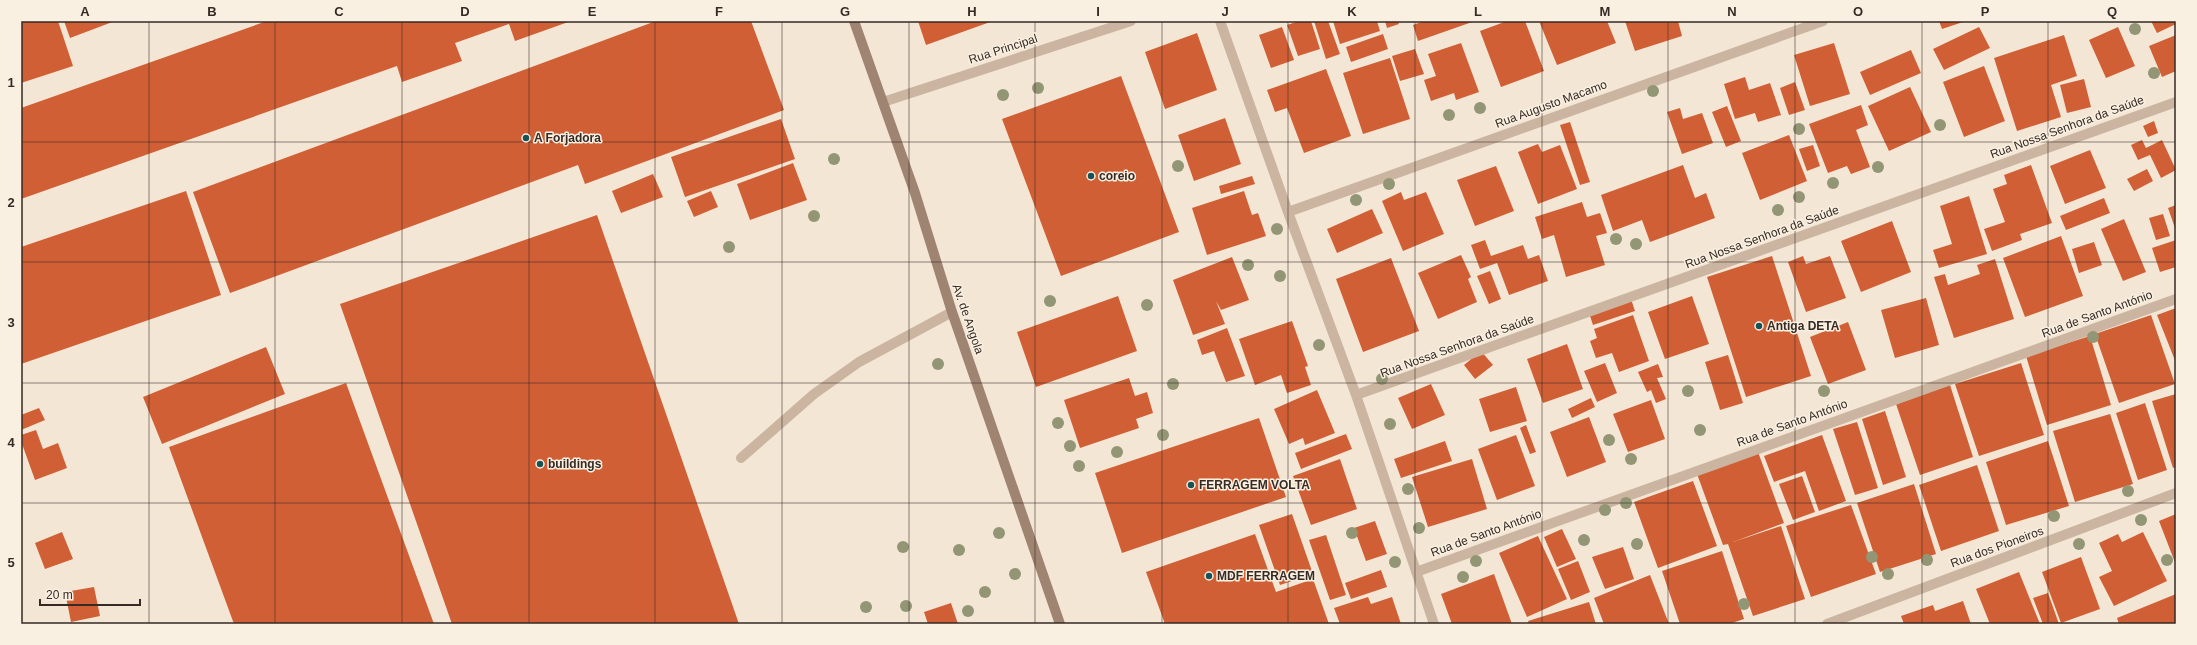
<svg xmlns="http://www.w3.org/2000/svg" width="2197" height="645" font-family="Helvetica,sans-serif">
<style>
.building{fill:#d15f35}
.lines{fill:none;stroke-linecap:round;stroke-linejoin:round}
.service{stroke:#cbb5a0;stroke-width:10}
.minor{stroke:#cbb5a0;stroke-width:10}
.secondary{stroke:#9f8472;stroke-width:10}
.tree{fill:#929675}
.grid{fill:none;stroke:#352a24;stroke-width:1;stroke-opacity:0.55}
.poi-dot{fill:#165359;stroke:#faf0e1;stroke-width:1.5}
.labels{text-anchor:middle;stroke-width:3;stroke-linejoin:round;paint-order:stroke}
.street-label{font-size:12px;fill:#352a24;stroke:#faf0e1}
.poi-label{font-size:12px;font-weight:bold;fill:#352a24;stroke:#faf0e1;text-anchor:start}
.neatline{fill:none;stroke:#352a24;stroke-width:1.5}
.grid-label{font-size:13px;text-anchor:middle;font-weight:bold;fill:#352a24}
</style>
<rect width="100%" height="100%" fill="#f3e6d5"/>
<path class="building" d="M21,21h37l15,45 -52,17z
M64,21h51l-45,17z
M267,21h304l-56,20 -6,-17 -54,19 7,18 -60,21 -5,-16 -376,133v-91z
M656,21h95l33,89 -199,74 -7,-19 -348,128 -37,-101z
M918,21h75l-67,24z
M1299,21h12l9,28 -22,7 -11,-31z
M1314,21h14l12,33 -14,5z
M1333,21h44l3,10 -40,13z
M1385,21h13l1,3 -12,4z
M1424,21h51l-57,20 -5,-16z
M1507,21h18l19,50 -43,16 -21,-56z
M1539,21h68l9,22 -59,22z
M1625,21h53l4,15 -47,15z
M1939,21h27l-24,8z
M2151,21h25v3l-19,9z
M1282,27l12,33 -23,8 -12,-33z
M1979,27l11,21 -46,22 -11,-21z
M2118,27l17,39 -29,12 -17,-38z
M1197,33l20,57 -52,19 -20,-57z
M1383,34l5,15 -37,13 -5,-15z
M2064,35l13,41 -26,9 10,32 -44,14 -23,-73z
M2176,35v36l-14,6 -13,-31z
M1461,43l18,49 -23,8 -2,-7 -23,8 -7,-21 12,-4 -8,-22z
M1834,43l16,51 -40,12 -16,-51z
M1415,49l9,25 -24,7 -8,-25z
M1911,50l10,23 -51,22 -10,-23z
M1390,58l20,61 -47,15 -20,-61z
M1984,66l21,55 -41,16 -21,-55z
M1326,69l25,67 -47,17 -17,-45 -12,4 -8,-22z
M1121,76l58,156 -118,44 -59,-157z
M1745,77l4,13 21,-7 11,32 -23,7 -3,-9 -20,6 -11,-35z
M2084,79l7,28 -24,6 -7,-28z
M1795,82l10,28 -16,5 -9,-27z
M1910,87l21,45 -42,19 -21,-45z
M1861,105l7,20 -12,5 14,37 -19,7 -4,-8 -19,7 -19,-49z
M1727,106l14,35 -15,6 -14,-35z
M1680,108l3,11 19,-6 11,30 -31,11 -15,-42z
M1225,118l16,46 -47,17 -16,-46z
M781,119l14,40 -110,38 -14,-40z
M2154,121l4,12 -10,4 -5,-11z
M1570,122l20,60 -10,3 -20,-60z
M1789,135l18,46 -47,19 -18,-47z
M2142,140l4,8 16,-8 14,30 -15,8 -11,-23 -12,5 -7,-15z
M1538,144l4,8 18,-7 17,44 -39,15 -20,-52z
M1813,145l7,21 -13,5 -8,-22z
M2090,150l16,38 -41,16 -15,-38z
M793,163l14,37 -57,20 -13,-36z
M1683,165l12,33 11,-5 9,25 -65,24 -8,-22 -29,11 -12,-36z
M2031,165l21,58 -32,11 2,6 -30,11 -8,-22 21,-7 -12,-33 14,-5 -3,-9z
M1496,166l18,45 -39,15 -18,-46z
M2147,169l6,12 -19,10 -7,-12z
M653,174l10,23 -42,16 -9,-22z
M1252,176l3,8 -34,10 -2,-8z
M186,191l35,104 -200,69v-117z
M711,191l7,16 -24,10 -7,-16z
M1244,191l8,24 6,-2 8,23 -59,19 -15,-47z
M1401,192l3,8 22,-8 18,42 -41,17 -21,-50z
M1969,196l18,58 -48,14 -6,-18 19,-6 -12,-38z
M2104,198l6,15 -44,17 -6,-14z
M1582,202l5,15 13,-4 7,20 -11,3 9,29 -39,12 -12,-42 -12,4 -7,-22z
M2176,205v26l-8,-23z
M1372,209l11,24 -46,20 -10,-24z
M2163,214l7,22 -14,4 -7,-22z
M597,215l142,409h-287l-112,-320z
M2124,219l22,53 -23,9 -22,-52z
M1892,221l19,51 -50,20 -20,-51z
M2061,236l22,60 -58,21 -22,-59z
M1485,240l6,16 32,-11 5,14 11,-4 9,26 -39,14 -12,-32 -17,6 -9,-24z
M2176,240v27l-16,5 -8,-24z
M2094,242l8,23 -23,8 -7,-24z
M1461,255l10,22 -3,2 9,23 -39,17 -20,-46z
M1772,256l39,120 -65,21 -39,-120z
M1803,256l3,8 24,-8 16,42 -40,14 -18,-50z
M1232,257l17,43 -28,10 -5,-9 9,23 -32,11 -20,-55z
M1391,258l28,73 -56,21 -27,-73z
M1995,259l19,60 -60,19 -20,-61 11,-3 3,11 32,-11 -3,-9z
M1490,271l11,28 -12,5 -12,-28z
M1118,296l19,55 -101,36 -19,-55z
M1692,296l17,48 -44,15 -17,-47z
M1926,298l13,47 -44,13 -14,-48z
M1631,299l4,12 -42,14 -4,-12z
M2176,308v55l-19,-48z
M1633,315l16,46 -30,11 -7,-19 -16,5 -6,-17 7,-3 -3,-9z
M2151,315l24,69 -56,19 -24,-69z
M1292,321l16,45 -3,1 6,18 -24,8 -6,-18 -26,10 -16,-46z
M1848,322l18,48 -38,14 -18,-47z
M1227,328l18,48 -19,6 -12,-31 -12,4 -5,-15z
M2090,336l21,69 -64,20 -21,-69z
M1567,344l16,45 -40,14 -16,-44z
M266,347l19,47 -123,50 -19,-47z
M1481,351l12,14 -18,14 -11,-14z
M1728,355l15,48 -23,7 -15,-48z
M1605,363l12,30 -20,9 -13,-31z
M2021,363l23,72 -65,21 -24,-72z
M1658,364l5,13 -6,1 9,21 -10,4 -5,-13 -4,2 -9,-20z
M1129,378l6,18 12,-4 6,21 -17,6 3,9 -59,20 -16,-48z
M346,383l88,241h-200l-65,-177z
M1431,384l14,31 -33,14 -14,-31z
M1950,385l23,72 -53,18 -24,-71z
M1516,387l11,34 -37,11 -11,-33z
M1317,390l18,43 -30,12 -2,-7 -14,6 -15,-35z
M2176,394v73l-3,1 -21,-67z
M1591,398l4,9 -23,11 -4,-9z
M1651,400l14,39 -37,13 -15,-38z
M2145,403l22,67 -29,10 -22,-67z
M39,408l6,12 -24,10v-15z
M1885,411l21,66 -23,8 -21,-66z
M2110,414l23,70 -58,18 -22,-71z
M1589,417l17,45 -39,15 -17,-45z
M1259,418l27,79 -164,56 -27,-80z
M1857,422l21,66 -23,7 -22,-66z
M1526,425l10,27 -6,2 -10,-26z
M36,430l7,19 15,-6 9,25 -32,12 -14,-39v-6z
M1346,434l6,15 -51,20 -6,-16z
M1516,435l19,51 -38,14 -19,-51z
M1822,435l24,66 -27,10 -14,-40 -31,11 -10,-26z
M1445,441l7,20 -51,17 -7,-19z
M2048,441l21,65 -63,19 -20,-63z
M1758,452l26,71 -51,19 48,-16 24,73 -52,17 -25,-72 -5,1 -26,-71z
M1340,459l17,50 -46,16 -18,-49z
M1472,459l15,50 -59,18 -16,-50z
M1977,465l22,66 -58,20 -22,-66z
M1802,476l13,36 -22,8 -14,-36z
M1693,481l24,65 -59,22 -24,-66z
M1914,484l22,70 -56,18 -23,-69z
M1851,505l25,69 -65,23 -25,-71z
M1292,514l21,60 -33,11 -21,-60z
M2176,514v51l-17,-44z
M1375,521l12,33 -21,7 -12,-33z
M1562,529l14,30 -19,8 -13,-30z
M62,532l11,27 -28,10 -10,-26z
M2143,532l24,49 -53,25 -15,-29 13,-6 -13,-28 19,-9 4,8z
M1255,534l21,58 37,-13 16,45h-164l-19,-52z
M1326,535l20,60 -16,5 -21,-60z
M1538,536l29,63 -40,18 -28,-64z
M1623,547l11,32 -29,10 -13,-32z
M1722,551l22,68 -15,5h-49l-18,-53z
M2081,557l19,52 -39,14 -19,-51z
M1578,561l12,31 -19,8 -13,-31z
M1381,570l6,17 -36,12 -6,-16z
M2019,572l21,52h-50l-14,-35z
M1494,574l18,50h-60l-11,-30z
M1650,575l19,49h-65l-10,-26z
M94,587l6,29 -29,6 -6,-30z
M2048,593l11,31h-16l-10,-26z
M2176,594v30h-57l-2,-6z
M1368,597l3,7 21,-7 9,27h-61l-6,-16z
M1963,601l8,23h-67l-3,-8 32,-11 2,6z
M1589,602l7,22h-67l-1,-3z
M951,603l7,21h-30l-4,-12z"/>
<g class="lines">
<path class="service" d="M741,458l73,-64 45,-32 93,-50"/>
<path class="minor" d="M1220,21l68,191 68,183 78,229
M883,102l248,-81
M1288,212l535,-191
M1356,395l820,-293
M1416,572l760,-273
M1827,624l349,-131"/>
<path class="secondary" d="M854,21l61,172 37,119 108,312"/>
</g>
<g class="tree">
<circle cx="2135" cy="29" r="6"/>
<circle cx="2154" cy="73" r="6"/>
<circle cx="1038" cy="88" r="6"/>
<circle cx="1653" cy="91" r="6"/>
<circle cx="1003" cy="95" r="6"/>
<circle cx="1480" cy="108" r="6"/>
<circle cx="1449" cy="115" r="6"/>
<circle cx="1940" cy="125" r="6"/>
<circle cx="1799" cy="129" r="6"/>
<circle cx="834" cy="159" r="6"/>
<circle cx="1178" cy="166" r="6"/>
<circle cx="1878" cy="167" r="6"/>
<circle cx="1833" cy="183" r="6"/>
<circle cx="1389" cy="184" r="6"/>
<circle cx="1799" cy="197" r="6"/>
<circle cx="1356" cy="200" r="6"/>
<circle cx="1778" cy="210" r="6"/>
<circle cx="814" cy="216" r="6"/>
<circle cx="1277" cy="229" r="6"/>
<circle cx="1616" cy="239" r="6"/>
<circle cx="1636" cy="244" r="6"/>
<circle cx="729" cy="247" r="6"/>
<circle cx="1248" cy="265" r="6"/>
<circle cx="1280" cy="276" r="6"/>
<circle cx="1050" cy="301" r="6"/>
<circle cx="1147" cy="305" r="6"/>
<circle cx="2093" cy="337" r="6"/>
<circle cx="1319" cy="345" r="6"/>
<circle cx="938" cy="364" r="6"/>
<circle cx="1382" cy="379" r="6"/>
<circle cx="1173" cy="384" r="6"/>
<circle cx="1688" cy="391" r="6"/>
<circle cx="1824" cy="391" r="6"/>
<circle cx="1058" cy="423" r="6"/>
<circle cx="1390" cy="424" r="6"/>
<circle cx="1700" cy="430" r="6"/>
<circle cx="1163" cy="435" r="6"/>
<circle cx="1609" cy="440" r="6"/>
<circle cx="1070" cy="446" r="6"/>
<circle cx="1117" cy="452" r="6"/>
<circle cx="1631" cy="459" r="6"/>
<circle cx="1079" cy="466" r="6"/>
<circle cx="1408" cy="489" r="6"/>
<circle cx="2128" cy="491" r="6"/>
<circle cx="1626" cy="503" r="6"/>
<circle cx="1605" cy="510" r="6"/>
<circle cx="2054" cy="516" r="6"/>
<circle cx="2141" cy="520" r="6"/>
<circle cx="1419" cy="528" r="6"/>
<circle cx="999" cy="533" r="6"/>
<circle cx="1352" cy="533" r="6"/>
<circle cx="1584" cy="540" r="6"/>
<circle cx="1637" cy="544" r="6"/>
<circle cx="2079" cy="544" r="6"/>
<circle cx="903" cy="547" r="6"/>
<circle cx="959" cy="550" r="6"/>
<circle cx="1872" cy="557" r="6"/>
<circle cx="1927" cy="560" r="6"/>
<circle cx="2167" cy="560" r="6"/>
<circle cx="1476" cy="561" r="6"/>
<circle cx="1395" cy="562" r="6"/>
<circle cx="1015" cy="574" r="6"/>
<circle cx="1888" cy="574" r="6"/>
<circle cx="1463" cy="577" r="6"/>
<circle cx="985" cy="592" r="6"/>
<circle cx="1744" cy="604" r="6"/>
<circle cx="906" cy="606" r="6"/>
<circle cx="866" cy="607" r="6"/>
<circle cx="968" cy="611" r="6"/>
</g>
<path class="grid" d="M149,21v603M275,21v603M402,21v603M529,21v603M655,21v603M782,21v603M909,21v603M1035,21v603M1162,21v603M1288,21v603M1415,21v603M1542,21v603M1668,21v603M1795,21v603M1922,21v603M2048,21v603M21,142h2155M21,262h2155M21,383h2155M21,503h2155"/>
<g class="poi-dot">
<circle cx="526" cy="138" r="4"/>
<circle cx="1091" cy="176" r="4"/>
<circle cx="1759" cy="326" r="4"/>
<circle cx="540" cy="464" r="4"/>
<circle cx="1191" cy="485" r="4"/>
<circle cx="1209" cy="576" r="4"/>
</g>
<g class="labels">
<g class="street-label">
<text transform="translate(1003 49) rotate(-18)" y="4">Rua Principal</text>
<text transform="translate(1551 104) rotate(-20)" y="4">Rua Augusto Macamo</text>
<text transform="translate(2067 127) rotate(-20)" y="4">Rua Nossa Senhora da Saúde</text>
<text transform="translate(1762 237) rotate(-20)" y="4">Rua Nossa Senhora da Saúde</text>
<text transform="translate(2097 314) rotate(-20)" y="4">Rua de Santo António</text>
<text transform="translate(968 319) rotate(71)" y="4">Av. de Angola</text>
<text transform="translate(1457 346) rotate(-20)" y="4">Rua Nossa Senhora da Saúde</text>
<text transform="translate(1792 423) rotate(-20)" y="4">Rua de Santo António</text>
<text transform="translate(1486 533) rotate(-20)" y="4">Rua de Santo António</text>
<text transform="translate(1997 547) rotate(-20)" y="4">Rua dos Pioneiros</text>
</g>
<g class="poi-label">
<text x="534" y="142">A Forjadora</text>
<text x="1099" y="180">coreio</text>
<text x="1767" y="330">Antiga DETA</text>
<text x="548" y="468">buildings</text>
<text x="1199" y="489">FERRAGEM VOLTA</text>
<text x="1217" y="580">MDF FERRAGEM</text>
</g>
</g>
<rect width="2197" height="645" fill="none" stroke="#faf0e1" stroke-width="44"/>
<path d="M40 599v6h100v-6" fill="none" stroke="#352a24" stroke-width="2"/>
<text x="46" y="599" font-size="12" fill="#352a24" stroke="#faf0e1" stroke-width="3" paint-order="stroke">20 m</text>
<rect x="22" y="22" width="2153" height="601" class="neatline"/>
<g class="grid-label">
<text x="85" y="16">A</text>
<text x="212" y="16">B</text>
<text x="339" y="16">C</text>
<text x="465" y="16">D</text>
<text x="592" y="16">E</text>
<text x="719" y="16">F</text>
<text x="845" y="16">G</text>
<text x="972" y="16">H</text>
<text x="1098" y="16">I</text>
<text x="1225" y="16">J</text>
<text x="1352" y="16">K</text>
<text x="1478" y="16">L</text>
<text x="1605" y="16">M</text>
<text x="1732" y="16">N</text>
<text x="1858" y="16">O</text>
<text x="1985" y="16">P</text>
<text x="2112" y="16">Q</text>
<text x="11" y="87">1</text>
<text x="11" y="207">2</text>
<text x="11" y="327">3</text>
<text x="11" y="447">4</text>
<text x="11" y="567">5</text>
</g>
</svg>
